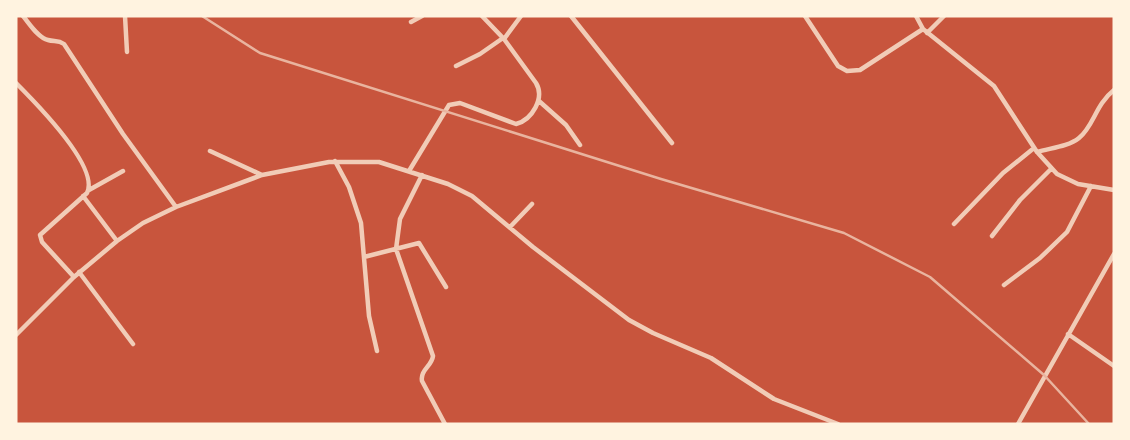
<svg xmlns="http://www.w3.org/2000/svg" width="1130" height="440" font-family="Rubik,sans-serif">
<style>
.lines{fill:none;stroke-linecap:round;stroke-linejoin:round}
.minor{stroke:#f1ccb7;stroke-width:4.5}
.rail{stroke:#e9b49f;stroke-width:2.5}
</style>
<rect width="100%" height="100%" fill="#c8553d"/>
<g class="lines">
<path class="minor" d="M23,16c6,7 15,22 25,24 6,2 10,0 16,4l59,90 53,73
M125,16l2,36
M571,16l101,127
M805,16l33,50 9,5 13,-1 63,-41
M916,16l7,13 71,57 43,66 20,22 21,10 36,6
M411,22l11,-6
M927,33l17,-17
M504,39l17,-23
M456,66l24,-12 23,-16
M16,83c18,18 84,84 71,110l-47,42 2,7 32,35
M539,101l27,24 14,20
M210,151l52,24
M1037,152c13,-4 31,-5 42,-14 15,-12 16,-33 35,-48
M335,161l14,26 12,36 8,93 8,35
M409,171l40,-66 11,-2 56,21c16,-4 29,-26 20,-41l-32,-44 -22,-23
M422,175l-22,44 -4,30 37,107c-1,10 -13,14 -11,25l23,43
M89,190l34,-19
M83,196l34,45
M954,224l49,-51 31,-25
M510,227l22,-23
M992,236l28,-36 31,-31
M364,257l55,-14 27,44
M79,272l54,72
M1004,285l36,-27 27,-26 24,-46
M1068,334l46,32
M16,335l58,-58 43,-36 26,-18 33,-16 86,-32 67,-13h50l69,22 24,12 61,51 96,73 24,13 58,25 63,41 64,25
M1018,424l96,-170"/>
<path class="rail" d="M202,16l58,37 401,126 183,54 86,44 114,98 45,49"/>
</g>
<rect width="1130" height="440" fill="none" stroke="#fff3e0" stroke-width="35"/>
</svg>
